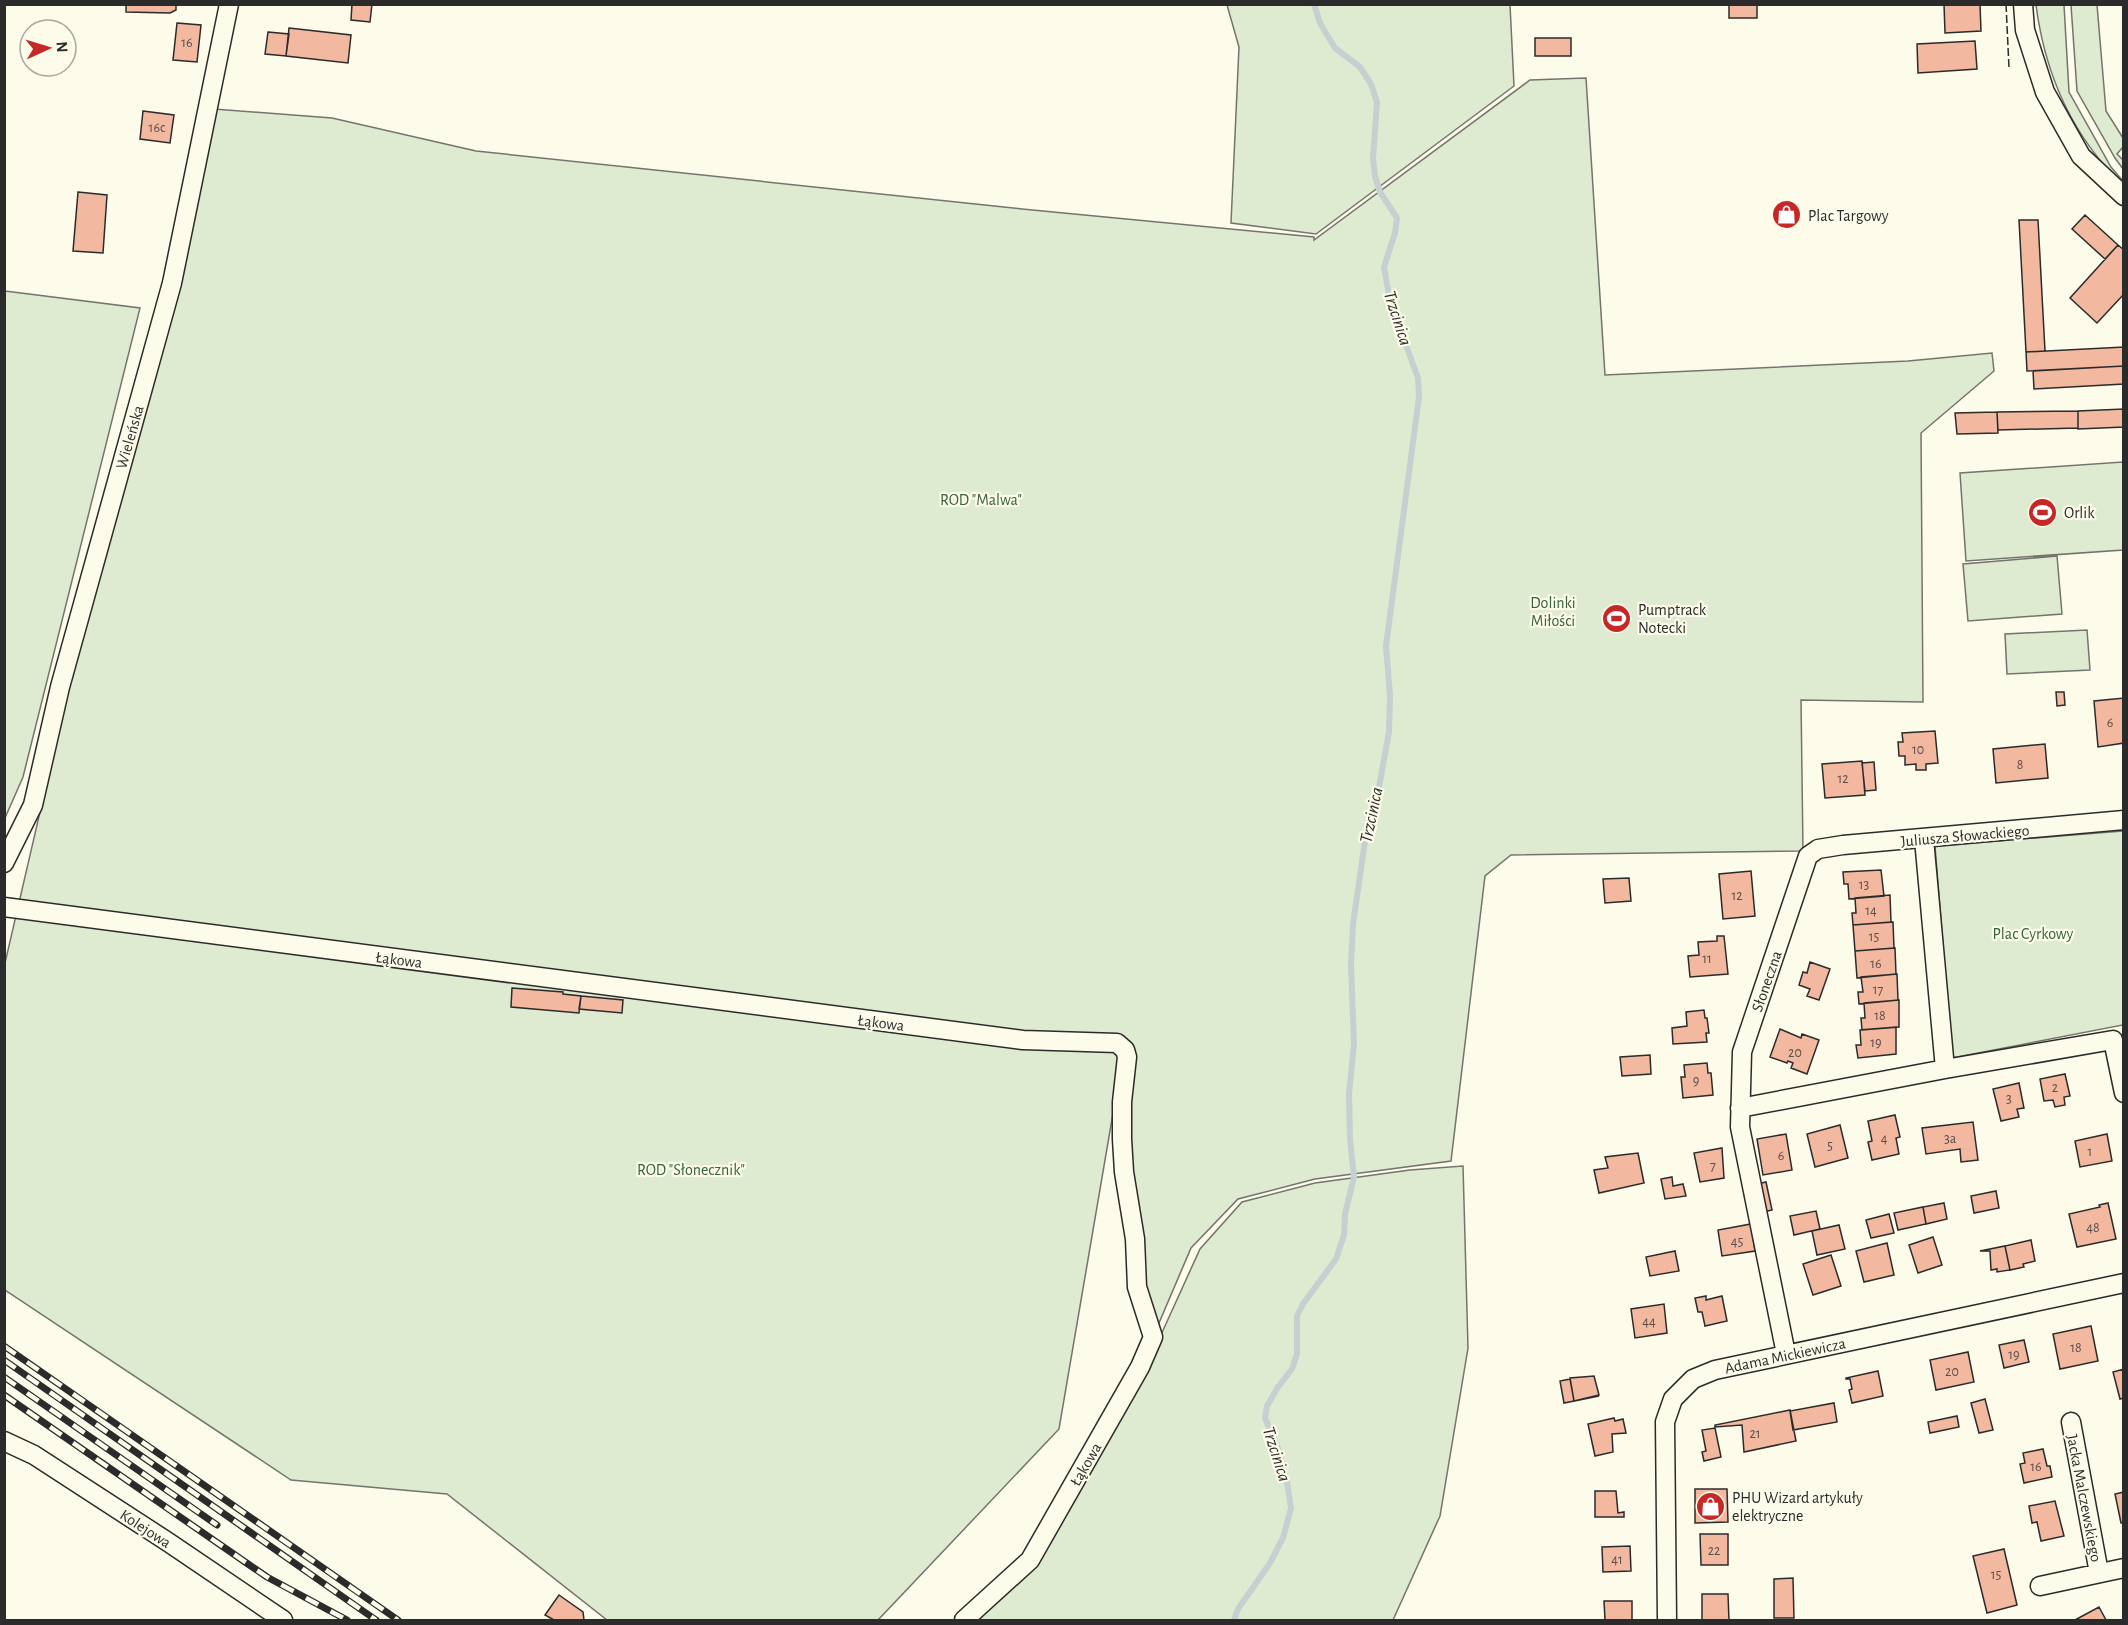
<svg xmlns="http://www.w3.org/2000/svg" width="2128" height="1625" font-family="'Alegreya Sans',sans-serif">
<style>
.green{fill:#deebd1;stroke:#74746e;stroke-width:1.5}
.lines{fill:none;stroke-linecap:round;stroke-linejoin:round}
.stream{stroke:#c7d0d0;stroke-width:6}
.building{fill:#f2b8a0;stroke:#2b2b2b;stroke-width:1.5}
.street-casing{stroke:#2b2b2b;stroke-width:21}
.street{stroke:#fdfbea;stroke-width:18}
.rail-casing{stroke:#2b2b2b;stroke-width:7}
.rail{stroke:#fdfbea;stroke-width:4.5;stroke-dasharray:14;stroke-linecap:butt}
.fence{stroke:#2b2b2b;stroke-width:1.5;stroke-dasharray:8 3;stroke-linecap:butt}
.labels{text-anchor:middle;stroke-width:4.5;stroke-linejoin:round;paint-order:stroke}
.number-label{font-size:14px;fill:#5d4e48}
.poi-label{font-size:16px;fill:#2b2b2b;stroke:#fdfbea;text-anchor:start}
.street-label{font-size:16px;fill:#2b2b2b;stroke:#fdfbea}
.park-label{font-size:16px;fill:#34623c;stroke:#fdfbea}
.water-label{font-size:18px;font-style:italic;fill:#2b2b2b;stroke:#fdfbea}
</style>
<rect width="100%" height="100%" fill="#fdfbea"/>
<path class="green" d="M1227,5h283l4,81 -198,148 -85,-11 8,-176z
M2036,5h28l5,87 42,75 12,14v4c-50,-48 -78,-111 -87,-180z
M2071,5h26l9,106 17,27v9l-6,7 6,6v9l-8,-11 -38,-67z
M1586,78l19,297 303,-14 84,-8 2,18 -73,62 2,269 -122,-2 2,151 -292,4 -26,21 -34,285 -136,18 -77,20 -47,49 -38,89 -16,-50 -13,-238 -65,380 -181,191h-271l-160,-126 -156,-14 -286,-190v-327l64,-276 145,-578 118,9 144,33 546,58 292,28v3l216,-160z
M5,291l135,17 -117,469 -18,41z
M2123,462v88l-157,11 -6,-88z
M2057,556l5,58 -94,7 -5,-57z
M2087,630l3,40 -83,4 -2,-40z
M2123,831v194l-171,33 -17,-212z
M1463,1166l5,182 -28,168 -47,104h-417l65,-66 109,-195 50,-110 42,-47 73,-19 95,-13z"/>
<g class="lines">
<path class="stream" d="M1234,1620l4,-11 32,-46 13,-25 8,-30 -4,-26 -9,-34 -13,-30 2,-12 11,-19 14,-18 5,-15v-38l6,-12 33,-45 8,-24 1,-21 9,-37 -4,-38 -1,-45 5,-50 -3,-79 2,-41 13,-90 13,-47 10,-55 1,-37 -4,-49 33,-249 -1,-19 -28,-77 -6,-34 11,-34 2,-15 -17,-26 -5,-16 -2,-17 4,-57 -6,-18 -11,-17 -25,-19 -15,-25 -6,-19"/>
</g>
<path class="building" d="M126,4h50v6l-6,3 -44,-1z
M352,4h20l-2,18 -19,-2z
M1729,4h28v14h-28z
M1944,4h36l1,27 -36,2z
M177,23l24,2 -4,37 -24,-2z
M289,28l62,7 -3,28 -62,-7z
M268,32l21,2 -3,22 -21,-2z
M1535,38h36v18h-36z
M1975,41l2,28 -59,4 -1,-29z
M143,111l31,4 -4,28 -30,-4z
M78,192l29,3 -4,58 -30,-2z
M2085,215l33,30 -13,14 -33,-30z
M2019,220h19l7,131 -19,1z
M2118,245l6,5v44l-27,29 -27,-25z
M2124,347v19l-97,5 -1,-19z
M2124,366v18l-90,5 -1,-18z
M2124,409v18l-46,2v-18z
M2078,411v17l-80,2 -1,-18z
M1997,412l1,21 -41,1 -2,-21z
M2056,692h8l1,13 -8,1z
M2124,698v45l-26,4 -4,-46z
M1935,731l3,32 -12,1v6h-10v-6l-11,1v-9h-6l-1,-14h5l-1,-9z
M2045,744l3,34 -52,5 -3,-34z
M1862,761l3,34 -40,3 -3,-34z
M1874,762l2,28 -11,1 -3,-28z
M1881,870l3,26 -35,3 -1,-15h-4l-1,-12z
M1751,871l4,45 -32,3 -4,-45z
M1629,878l2,23 -26,2 -2,-24z
M1890,895l1,27 -38,3 -1,-12h4l-1,-15z
M1893,922l1,26 -39,3 -2,-26z
M1717,936h7l4,38 -38,3 -2,-21 11,-1 -1,-13 19,-1z
M1895,948l1,26 -39,4 -2,-27z
M1810,962l20,7 -11,31 -12,-4 3,-7 -11,-4 4,-13 4,1z
M1897,974l1,26 -39,4 -1,-12h5l-2,-15z
M512,988l51,4v2l18,2 -2,17 -68,-6z
M581,996l42,4 -1,13 -43,-4z
M1899,1000v27l-37,3 -1,-12h4l-1,-15z
M1704,1010l1,8h2l2,15h-3l1,9 -34,2 -1,-16 15,-2 -1,-14z
M1896,1027v27l-38,4 -2,-13h5l-1,-15z
M1780,1029l21,9 1,-4 17,6 -12,34 -16,-6 2,-5 -5,-2 -1,2 -17,-6z
M1650,1055l1,19 -29,2 -2,-19z
M1707,1063l1,10h3l2,22 -30,3 -2,-21h4l-1,-12z
M2065,1074l5,22 -6,1 1,8 -10,2 -2,-7 -9,1 -4,-22z
M2019,1083l5,25 -7,1 2,8 -18,4 -8,-32z
M1895,1115l5,22 -4,1 3,16 -27,6 -4,-18 4,-1 -4,-20z
M1973,1122l5,38 -17,2 -1,-13 -34,5 -4,-26z
M1840,1125l8,33 -33,9 -8,-33z
M1786,1134l6,36 -29,5 -6,-36z
M2107,1134l5,27 -32,6 -5,-26z
M1722,1148l2,30 -24,4 -6,-29z
M1638,1153l6,30 -45,10 -5,-23 14,-2 -3,-11z
M1672,1177l1,9 10,-2 3,12 -21,3 -4,-20z
M1766,1182l6,28 -9,2 -6,-28z
M1996,1191l3,17 -25,5 -3,-17z
M1944,1203l3,16 -21,5 -3,-17z
M2108,1203l8,36 -39,8 -8,-33 31,-7 -1,-2z
M1923,1207l3,17 -28,6 -4,-17z
M1816,1211l4,18 -26,6 -4,-19z
M1889,1214l5,19 -23,5 -5,-18z
M1751,1224l4,27 -33,5 -4,-26z
M1839,1225l6,24 -28,6 -5,-24z
M1933,1237l9,28 -24,8 -9,-28z
M2031,1240l4,21 -12,3 1,3 -14,3 -5,-24z
M1887,1243l7,32 -30,7 -8,-31z
M2005,1246l5,24 -13,2v-3l-6,1 -1,-19h-10z
M1675,1251l4,20 -29,5 -4,-19z
M1831,1255l10,31 -28,9 -10,-31z
M1706,1296v4l16,-4 5,25 -22,5 -3,-14h-4l-3,-14z
M1664,1304l3,29 -32,5 -4,-29z
M2091,1326l7,35 -38,8 -7,-35z
M2024,1340l5,22 -25,6 -5,-23z
M1968,1352l6,30 -38,8 -6,-30z
M2124,1369v29l-4,1 -7,-27z
M1878,1371l5,25 -31,7 -3,-13 3,-1 -2,-10h-4v-1z
M1594,1376l5,19 -25,6 -4,-23z
M1570,1379l4,22 25,-5 -35,7 -4,-22z
M1985,1399l8,31 -14,3 -8,-30z
M1834,1403l3,19 -44,8 -3,-19z
M1790,1410l6,31 -52,11 -2,-27 -27,2v-2z
M1957,1416l2,11 -29,6 -2,-11z
M1614,1418l1,3 8,-2 3,14 -14,1 1,18 -18,4 -7,-32z
M1715,1428l6,29 -17,4 -2,-9 4,-1 -4,-21z
M2043,1449l4,17h3l2,11 -28,6 -4,-19 5,-1 -2,-10z
M1695,1489h32l1,33 -33,1z
M1595,1491h21l2,22 6,-1v5h-29z
M2124,1492v31h-3l-6,-29z
M2055,1501l9,35 -23,5 -4,-19 -5,1 -3,-17z
M1700,1534h28v31h-27z
M1630,1546l1,25 -28,1 -1,-25z
M2004,1549l13,56 -30,8 -14,-57z
M1793,1578l1,40h-20v-39z
M1702,1594h26l1,26h-27z
M559,1595l24,17 1,8h-30l-9,-5z
M1604,1601h28v19h-27z
M2099,1607l7,13h-31z"/>
<g class="lines">
<defs>
<path id="street" d="M2023,4l2,26 20,62 36,64 43,40
M1924,839l21,230
M4,863l29,-58 27,-118 112,-404 57,-279
M4,907l1019,133 94,3 8,7 2,7 -5,45v37l2,33 11,67 2,48 16,50 -13,30 -110,193 -66,60
M1740,1108l205,-39 168,-29 11,53
M1786,1354l-46,-227 2,-75 66,-196 10,-7 25,-4 281,-25
M2071,1422l28,151
M4,1441l30,14 134,87 115,78
M2040,1586l84,-18
M1667,1620l-2,-198 8,-23 20,-20 22,-9 409,-87"/>
</defs>
<use href="#street" class="street-casing"/>
<use href="#street" class="street"/>
<defs>
<path id="rail" d="M4,1346l394,274
M4,1360l372,260
M4,1377l213,148
M4,1395l244,169 19,13 80,43"/>
</defs>
<use href="#rail" class="rail-casing"/>
<use href="#rail" class="rail"/>
<path class="fence" d="M2006,4l3,64"/>
</g>
<defs>
<symbol id="shop-disc" viewBox="-11 -11 22 22"><circle r="9.5" fill="#c62828" stroke="#fdfbea"/><path d="M-5-2.5h2.3a2.7 3.5 0 0 1 5.4 0H5L5.5 6h-11ZM-1.5-2.5h3a1.5 2.3 0 0 0-3 0Z" fill="#fff"/></symbol>
<symbol id="stadium-disc" viewBox="-11 -11 22 22"><circle r="9.5" fill="#c62828" stroke="#fdfbea"/><path d="M0-5a6.5 5 0 1 0 0 10a6.5 5 0 1 0 0-10ZM-3.5-1.8h7v3.6h-7Z" fill="#fff"/></symbol>
</defs>
<g fill-rule="evenodd">
<use href="#shop-disc" x="1770" y="198" width="33" height="33"/>
<use href="#stadium-disc" x="2026" y="496" width="33" height="33"/>
<use href="#stadium-disc" x="1600" y="602" width="33" height="33"/>
<use href="#shop-disc" x="1694" y="1490" width="33" height="33"/>
</g>
<g class="labels">
<g class="number-label">
<text x="187" y="47">16</text>
<text x="157" y="132">16c</text>
<text x="2110" y="727">6</text>
<text x="1918" y="754">10</text>
<text x="2020" y="769">8</text>
<text x="1843" y="783">12</text>
<text x="1864" y="889">13</text>
<text x="1737" y="900">12</text>
<text x="1871" y="915">14</text>
<text x="1874" y="941">15</text>
<text x="1707" y="963">11</text>
<text x="1876" y="968">16</text>
<text x="1878" y="994">17</text>
<text x="1880" y="1020">18</text>
<text x="1876" y="1047">19</text>
<text x="1795" y="1057">20</text>
<text x="1696" y="1085">9</text>
<text x="2055" y="1092">2</text>
<text x="2009" y="1103">3</text>
<text x="1884" y="1143">4</text>
<text x="1950" y="1143">3a</text>
<text x="1830" y="1150">5</text>
<text x="2090" y="1156">1</text>
<text x="1781" y="1160">6</text>
<text x="1713" y="1170">7</text>
<text x="2093" y="1232">48</text>
<text x="1737" y="1246">45</text>
<text x="1649" y="1326">44</text>
<text x="2076" y="1352">18</text>
<text x="2014" y="1359">19</text>
<text x="1952" y="1376">20</text>
<text x="1755" y="1438">21</text>
<text x="2036" y="1471">16</text>
<text x="1714" y="1555">22</text>
<text x="1617" y="1564">41</text>
<text x="1996" y="1579">15</text>
</g>
<g class="poi-label">
<text x="1808" y="221">Plac Targowy</text>
<text x="2064" y="518">Orlik</text>
<text x="1638" y="615">Pumptrack<tspan x="1638" dy="18">Notecki</tspan></text>
<text x="1732" y="1503">PHU Wizard artykuły<tspan x="1732" dy="18">elektryczne</tspan></text>
</g>
<g class="street-label">
<text transform="translate(129 437) rotate(-74)" y="6">Wieleńska</text>
<text transform="translate(1965 835) rotate(-5)" y="6">Juliusza Słowackiego</text>
<text transform="translate(399 959) rotate(7)" y="6">Łąkowa</text>
<text transform="translate(1766 981) rotate(-71)" y="6">Słoneczna</text>
<text transform="translate(881 1022) rotate(7)" y="6">Łąkowa</text>
<text transform="translate(1785 1355) rotate(-12)" y="6">Adama Mickiewicza</text>
<text transform="translate(1085 1464) rotate(-60)" y="6">Łąkowa</text>
<text transform="translate(2085 1498) rotate(79)" y="6">Jacka Malczewskiego</text>
<text transform="translate(146 1528) rotate(33)" y="6">Kolejowa</text>
</g>
<g class="park-label">
<text x="981" y="505">ROD "Malwa"</text>
<text x="1553" y="608">Dolinki<tspan x="1553" dy="18">Miłości</tspan></text>
<text x="2033" y="939">Plac Cyrkowy</text>
<text x="691" y="1175">ROD "Słonecznik"</text>
</g>
<g class="water-label">
<text transform="translate(1398 318) rotate(72)" y="6">Trzcinica</text>
<text transform="translate(1371 815) rotate(-78)" y="6">Trzcinica</text>
<text transform="translate(1277 1454) rotate(72)" y="6">Trzcinica</text>
</g>
</g>
<rect width="2128" height="1625" fill="none" stroke="#2b2b2b" stroke-width="12"/>
<g transform="translate(48 48) rotate(86)"><circle r="28" fill="#fdfbea" stroke="#a9a89e" stroke-width="1.5"/>
<path d="M0-4.5L10 22L0 15L-10 22Z" fill="#c62828"/>
<text y="-9" font-size="16" font-weight="bold" text-anchor="middle" fill="#2b2b2b">N</text>
</g>
</svg>
